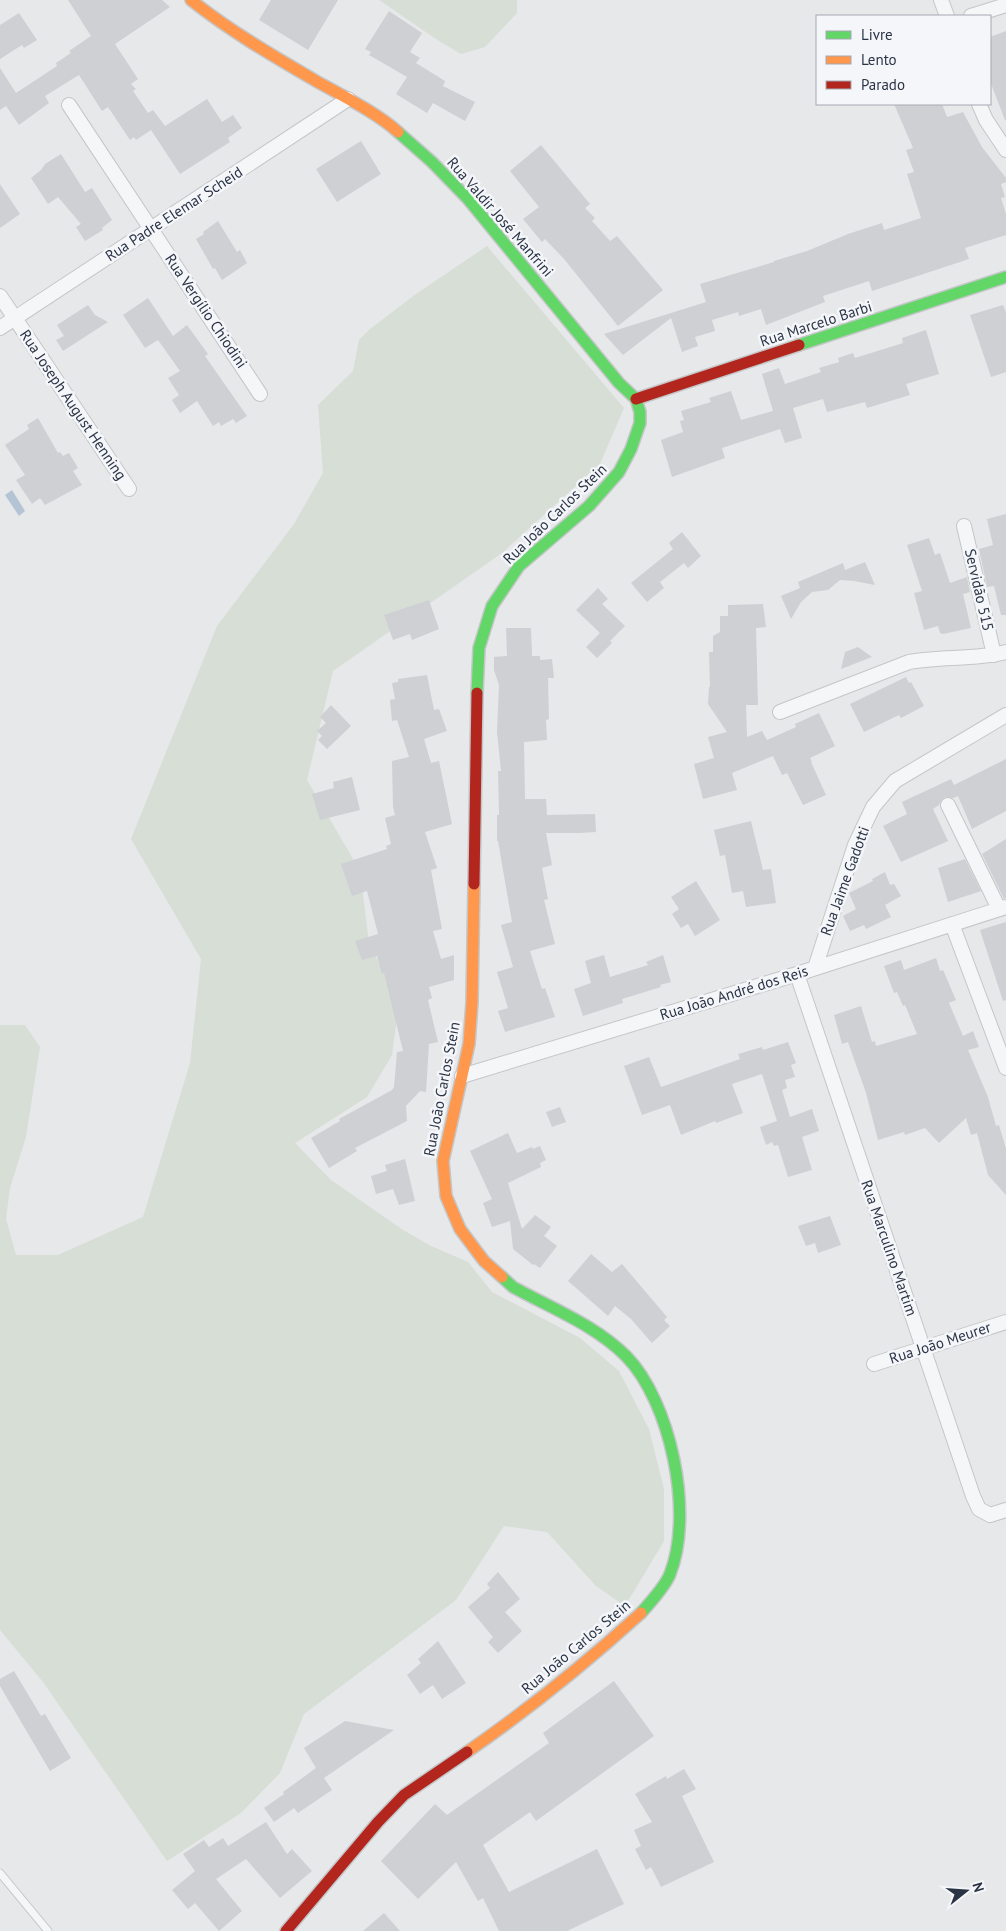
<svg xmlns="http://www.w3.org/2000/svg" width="1006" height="1931" font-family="'PT Sans',sans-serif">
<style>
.green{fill:#d6ded6}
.water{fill:#b4c4d5}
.building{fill:#ced0d3}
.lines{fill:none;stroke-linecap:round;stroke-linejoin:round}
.lane-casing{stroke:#c4c6c8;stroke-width:9}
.street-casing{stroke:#c4c6c8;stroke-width:16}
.fast-casing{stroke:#c4c6c8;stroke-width:14}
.slow-casing{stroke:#c4c6c8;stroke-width:14}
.jam-casing{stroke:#c4c6c8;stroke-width:14}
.lane{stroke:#f5f6f7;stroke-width:7}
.street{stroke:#f5f6f7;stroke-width:14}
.fast{stroke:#63d668;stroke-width:11}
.slow{stroke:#ff974d;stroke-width:11}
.jam{stroke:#b3261e;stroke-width:11}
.labels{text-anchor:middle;stroke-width:5;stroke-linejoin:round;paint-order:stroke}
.street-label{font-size:15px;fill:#2b3445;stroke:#f4f6f9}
</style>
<rect width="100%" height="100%" fill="#e6e8ea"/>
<path class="green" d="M379,0h138v13l-32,34 -24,7 -25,-15z
M487,246l137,162 -24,56 -98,89 -169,118 -26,109 53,91 9,72 30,60 -7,52 -25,42 -72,46 36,37 72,50 28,16 37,16 24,30 88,46 39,33 30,58 15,60v52l-39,65 -29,-20 -49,-54 -43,-6 -48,74 -152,114 -24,59 -39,40 -74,48 -124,-179 -43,-52v-605h25l15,22 -14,90 -16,51 -4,31 10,36h42l85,-38 47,-154 11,-104 -70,-120 86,-213 77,-102 29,-51 -5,-68 35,-34 6,-31 11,-11 46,-35z"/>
<path class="water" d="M12,490l13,21 -6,5 -14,-21z"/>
<path class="building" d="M68,0h94l8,7 -55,37 23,35 -7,5 5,5 -3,2 15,22 5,-3 12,16 42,-27 15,23 11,-7 9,13 -14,10 2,4 -50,32 -29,-44 -15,10 -2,-3 -4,3 -22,-33 -6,4 -23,-36 -34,21 4,7 -30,22 -13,-19 -6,4v-42l16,25 41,-27 -1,-3 15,-10 -2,-2 22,-15z
M271,0h67l-30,50 -49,-30z
M389,11l33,22 -12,19 10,6 -4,5 29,18 -2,5 32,16 -10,19 -32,-18 -6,10 -31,-19 11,-17 -38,-22 2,-3 -6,-3z
M19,13l18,27 -13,8 -2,-3 -22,14v-34z
M1006,31v89h-1l-15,-39v-44z
M894,104h48l5,13 16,-5 19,35 24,31v4l-5,2 4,13 -4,1 5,16v21l-41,13 4,11 -97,32 -3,-10 -46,15 2,6 -59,23 -5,-16 -22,7 -1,-4 -26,8 3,11 -20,6 3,9 -16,6 -11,-34 -48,37 -19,-21 102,-32 -6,-18 74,-22v-1l33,-10 41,-17 34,-11 2,7 37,-12 -14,-44 7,-2 -8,-22 7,-2z
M361,141l20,33 -44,28 -21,-33z
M541,145l49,59 -5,4 10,10 -3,3 18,20 7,-5 46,54 -45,36 -54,-67 -19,-20 -3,3 -19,-23 16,-12 -29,-36z
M61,154l24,38 7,-4 20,32 -10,8 1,2 -18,11 -9,-14 5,-3 -23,-27 -10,7 -17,-26 10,-8 4,-6z
M0,184l20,30 -20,14z
M218,221l19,31 3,-2 7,13 -25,17 -7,-12 -2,1 -17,-30 8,-5 -1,-2z
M148,298l25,38 14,-11 21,29 -3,2 42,60 -11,7 -3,-4 -12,7 -2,-4 -6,4 -16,-25 -17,12 -8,-13 7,-5 -11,-17 12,-7 -22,-31 -13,8 -22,-33z
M88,305l7,10 13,7 -45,29 -7,-11 8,-4 -7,-11z
M1003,305l3,7v60l-15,5 -21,-62z
M926,330l13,44 -33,10 4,11 -43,13 -2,-6 -38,10 -4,-13 -30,9 9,30 -17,5 -5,-14 -58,19 3,10 -53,19 -11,-37 22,-8 -3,-11 4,-1 -3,-9 30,-9 -2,-4 22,-7 10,29 32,-9 -11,-37 17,-6 6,16 36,-12 -2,-4 20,-6 -1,-4 15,-5 2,5 48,-15 -1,-5z
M38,418l20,35 2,-1 3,4 6,-3 9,15 -5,3 9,14 -37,20 -5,-7 -8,6 -16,-24 9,-5 -20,-30 24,-16 -2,-4z
M1006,514v101h-5l-7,-29 -7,1 -8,-38 14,-4 -6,-26z
M682,532l19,24 -13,12 -4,-5 -24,19 4,6 -17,14 -16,-19 42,-34 -4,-6z
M929,538l6,17 5,-2 10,30 17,-6 3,15 -7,2 8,34 -28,6 -3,-1 -2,-7 -14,4 -10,-37 8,-2 -15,-46z
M865,562l10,23 -21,-4 -14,-1 -12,10 -16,2 -11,10 -10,17 -10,-23 19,-8 -2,-6 45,-19 2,7z
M598,588l10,11 -6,5 23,22 -15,15 2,2 -15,15 -11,-11 14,-14 -24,-23z
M429,600l10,29 -27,11 -2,-6 -17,6 -9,-25z
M763,604l3,23 -10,1 2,77h-12l1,32 15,-6 5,9 29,-13 -1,-3 24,-11 16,33 -25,12 2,3 -1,1 15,33 -23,10 -16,-32 -5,2 -9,-19 -41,17 5,17 -34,9 -9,-35 20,-6 -6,-21 19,-5 -19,-28 1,-17h1l-1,-35h4v-16l7,-4v-16h8v-11z
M506,628h25l1,28h8v4l12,-1 2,19h-6l1,41 -3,1 1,20 -23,2 1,57h21l1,16 48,-1 1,18 -16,1h-34l6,32 -10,3 6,31 -4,1 11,44 -25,7 12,38 3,-1 10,29 -50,15 -7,-21 10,-3 -11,-36 16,-5 -12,-42 11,-3 -14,-81h-1v-26h2l-1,-44h3l-4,-39 2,-47 -5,-15v-13l13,-1z
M858,647l14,10 -31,12 4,-17z
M427,675l7,35 5,-1 8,22 -23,8 7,24 8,-2 13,63 -27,8 12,36 -6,2 11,59 -9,2 8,28 13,-4v25l-25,7 3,11 -4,2 10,42 -9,2 -3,48 -6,-1 -14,15 1,15 -52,27 2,3 -28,17 -18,-30 29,-17 -1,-2 53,-29 2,-3 3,-35 6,-1 -19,-78 -2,1 -5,-18 -15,4 -7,-19 23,-7 -11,-43 -15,5 -11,-32 46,-15 -1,-3 5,-2 -6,-26 10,-3 -2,-8 -1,-46 17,-4 -12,-37 -5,1 -2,-21 5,-1 -3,-16 6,-1v-3z
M906,677l3,6 2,-1 13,24 -23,12 -2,-3 -35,17 -14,-28z
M331,705l20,21 -24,23 -9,-9 4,-4 -5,-5 9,-8 -6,-6z
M1006,759v52l-34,18 -14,-33 -5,2 -8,-1 -4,4 -2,4 -6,4 15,32 -47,21 -18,-36 24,-12 -5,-12 49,-23 3,6z
M352,777l8,33 -40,10 -8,-26 22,-6 -1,-6z
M751,821l12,49 8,-1 5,34 -30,4 -3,-16 -11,2 -7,-38 -5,1 -6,-26z
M1006,839v59l-2,1 -22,-45z
M965,859l16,32 -33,11 -10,-34z
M885,872l5,13 4,-1 7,12 -16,9 6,12 -25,12 -2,-4 -14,6 -7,-15 13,-7 -7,-16 24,-12 -1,-2z
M696,881l24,39 -25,16 -7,-12 -7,4 -9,-14 7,-5 -8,-12z
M1006,922v78l-3,1 -23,-71z
M604,955l6,22 38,-12 -2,-3 17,-7 8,27 -11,3 1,2 -39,12 1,4 -40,13 -9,-27 17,-6 -6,-22z
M936,958l4,13 3,-1 13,30 -7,3 14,33 10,-5 6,16 -11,3 20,47 8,29 3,-1 7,24v46l-18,-20 -11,-42 -6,2 -5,-17 -27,25 -14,-15 -20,7 -1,-3 -26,8 -12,-47 -18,-51 -6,2 -8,-29 27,-9 11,36 3,-1 1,5 41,-12 -12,-29 -2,1 -6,-14 -3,1 -10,-27 17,-6 3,10z
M788,1042l8,21 -5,2 4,12 -10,3 2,8 -5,2 8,27 22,-8 7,22 -17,6 10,33 -24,7 -10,-32 -4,1 -2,-4 -6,3 -6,-18 17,-6 -15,-47 -30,10 11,29 -27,10 -1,-2 -34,14 -11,-30 -28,10 -18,-49 25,-9 12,30 79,-28 -2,-5 24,-7 1,3z
M560,1107l6,15 -14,5 -6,-15z
M508,1133l9,20 15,-6 1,2 7,-3 6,14 -6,3 1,4 -33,16 14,46 13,-14 16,12 -7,9 13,10 -17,22 -6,-4 -1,1 -20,-16 -3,-28 -18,6 -9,-24 9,-4 -22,-48z
M405,1159l10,42 -16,4 -6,-16 -17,5 -5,-18 16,-5 -2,-6z
M830,1216l11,29 -23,8 -3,-10 -9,3 -8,-20z
M591,1254l21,18 10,-8 45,53 -3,3 6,6 -18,17 -21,-24 -16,-13 -7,10 -40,-35z
M498,1572l22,27 -15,13 17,19 -24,22 -10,-11 5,-5 -25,-30 22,-19 -3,-4z
M438,1641l28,42 -24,16 -9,-14 -13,9 -13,-19 14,-12 -3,-4z
M14,1671l27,45 4,-2 26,44 -21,13 -50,-85v-7z
M614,1681l40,55 -118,85 -6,-9 -47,33 26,47 88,-43 27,55 -57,27h-68l-16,-33 -5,3 -22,-39 -38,37 -37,-38 54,-57 12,11 102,-72 -6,-10z
M345,1721l49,9 -70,48 8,12 -34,23 -4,-5 -20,14 -10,-14 20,-14 -1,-2 33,-24 -12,-20z
M684,1769l12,20 -14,7 32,66 -53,25 -10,-20 -5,3 -11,-21 6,-3 -7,-16 18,-8 -17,-28 31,-18 1,3z
M266,1822l21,32 5,-5 20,22 -32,27 -34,-39 -30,20 26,32 -23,20 -24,-28 -7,6 -16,-19 23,-19 -12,-17 21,-14 5,7 14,-9 5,8z
M384,1913l16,18h-37z"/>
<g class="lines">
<defs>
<path id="lane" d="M0,1873l48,58"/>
<path id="street" d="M941,0l6,16
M971,16l35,-11
M979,104l7,16 20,30
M69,105l191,289
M0,296l129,193
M0,328l348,-229
M964,526l30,129
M780,712l129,-50c32,-6 66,-2 97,-10
M948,805l51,104
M952,924l54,144
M815,968l40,-123 18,-38 22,-26 111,-66
M797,974l176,522 6,13 11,6 16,-5
M462,1076l335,-102 209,-67
M874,1364l132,-42"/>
<path id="fast" d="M398,132l34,30 36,37 151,184 17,16
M799,345l207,-68
M477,693l2,-45 13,-42 27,-40 70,-60 30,-34 12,-23 9,-26v-11l-4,-13
M502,1277l11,10c38,21 82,38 113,69 45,46 68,158 44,218 -4,11 -20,29 -29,39"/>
<path id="slow" d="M191,0c39,31 82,56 125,81 25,14 61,32 82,51
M474,884l-2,118 -3,42 -26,117 3,35 14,33 24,32 18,16
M467,1752c61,-42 119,-89 174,-139"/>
<path id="jam" d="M636,399l163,-54
M474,884l3,-191
M286,1931l92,-109 26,-27 63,-43"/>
</defs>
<use href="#lane" class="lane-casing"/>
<use href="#street" class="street-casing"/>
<use href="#fast" class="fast-casing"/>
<use href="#slow" class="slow-casing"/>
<use href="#jam" class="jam-casing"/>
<use href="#lane" class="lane"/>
<use href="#street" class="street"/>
<use href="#fast" class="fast"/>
<use href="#slow" class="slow"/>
<use href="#jam" class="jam"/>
</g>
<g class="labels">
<g class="street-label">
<text transform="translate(174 214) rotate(-33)" y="5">Rua Padre Elemar Scheid</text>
<text transform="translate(500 217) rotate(49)" y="5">Rua Valdir José Manfrini</text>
<text transform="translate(206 311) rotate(56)" y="5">Rua Vergílio Chiodini</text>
<text transform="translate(816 324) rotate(-18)" y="5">Rua Marcelo Barbi</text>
<text transform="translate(73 405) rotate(56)" y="5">Rua Joseph August Henning</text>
<text transform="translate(555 514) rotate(-44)" y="5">Rua João Carlos Stein</text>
<text transform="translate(979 590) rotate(77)" y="5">Servidão 515</text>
<text transform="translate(845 881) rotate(-70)" y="5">Rua Jaime Gadotti</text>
<text transform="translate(734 993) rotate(-17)" y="5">Rua João André dos Reis</text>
<text transform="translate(442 1089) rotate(-79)" y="5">Rua João Carlos Stein</text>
<text transform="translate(889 1248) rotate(71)" y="5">Rua Marculino Martim</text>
<text transform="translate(940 1343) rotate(-18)" y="5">Rua João Meurer</text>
<text transform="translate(576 1647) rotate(-40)" y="5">Rua João Carlos Stein</text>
</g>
</g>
<rect x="816" y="15" width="175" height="90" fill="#f4f6f9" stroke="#a4a8b1"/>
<rect x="826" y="31" width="25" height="8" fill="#63d668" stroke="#a4a8b1"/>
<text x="861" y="40" font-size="15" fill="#2b3445">Livre</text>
<rect x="826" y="56" width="25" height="8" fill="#ff974d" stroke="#a4a8b1"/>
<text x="861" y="65" font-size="15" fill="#2b3445">Lento</text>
<rect x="826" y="81" width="25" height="8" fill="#b3261e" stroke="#a4a8b1"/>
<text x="861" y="90" font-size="15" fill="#2b3445">Parado</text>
<g transform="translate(966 1891) rotate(73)" stroke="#f4f6f9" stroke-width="4" paint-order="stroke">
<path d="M0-4L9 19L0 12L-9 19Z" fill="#2b3445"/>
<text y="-8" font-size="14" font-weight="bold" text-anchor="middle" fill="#2b3445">N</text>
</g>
</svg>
